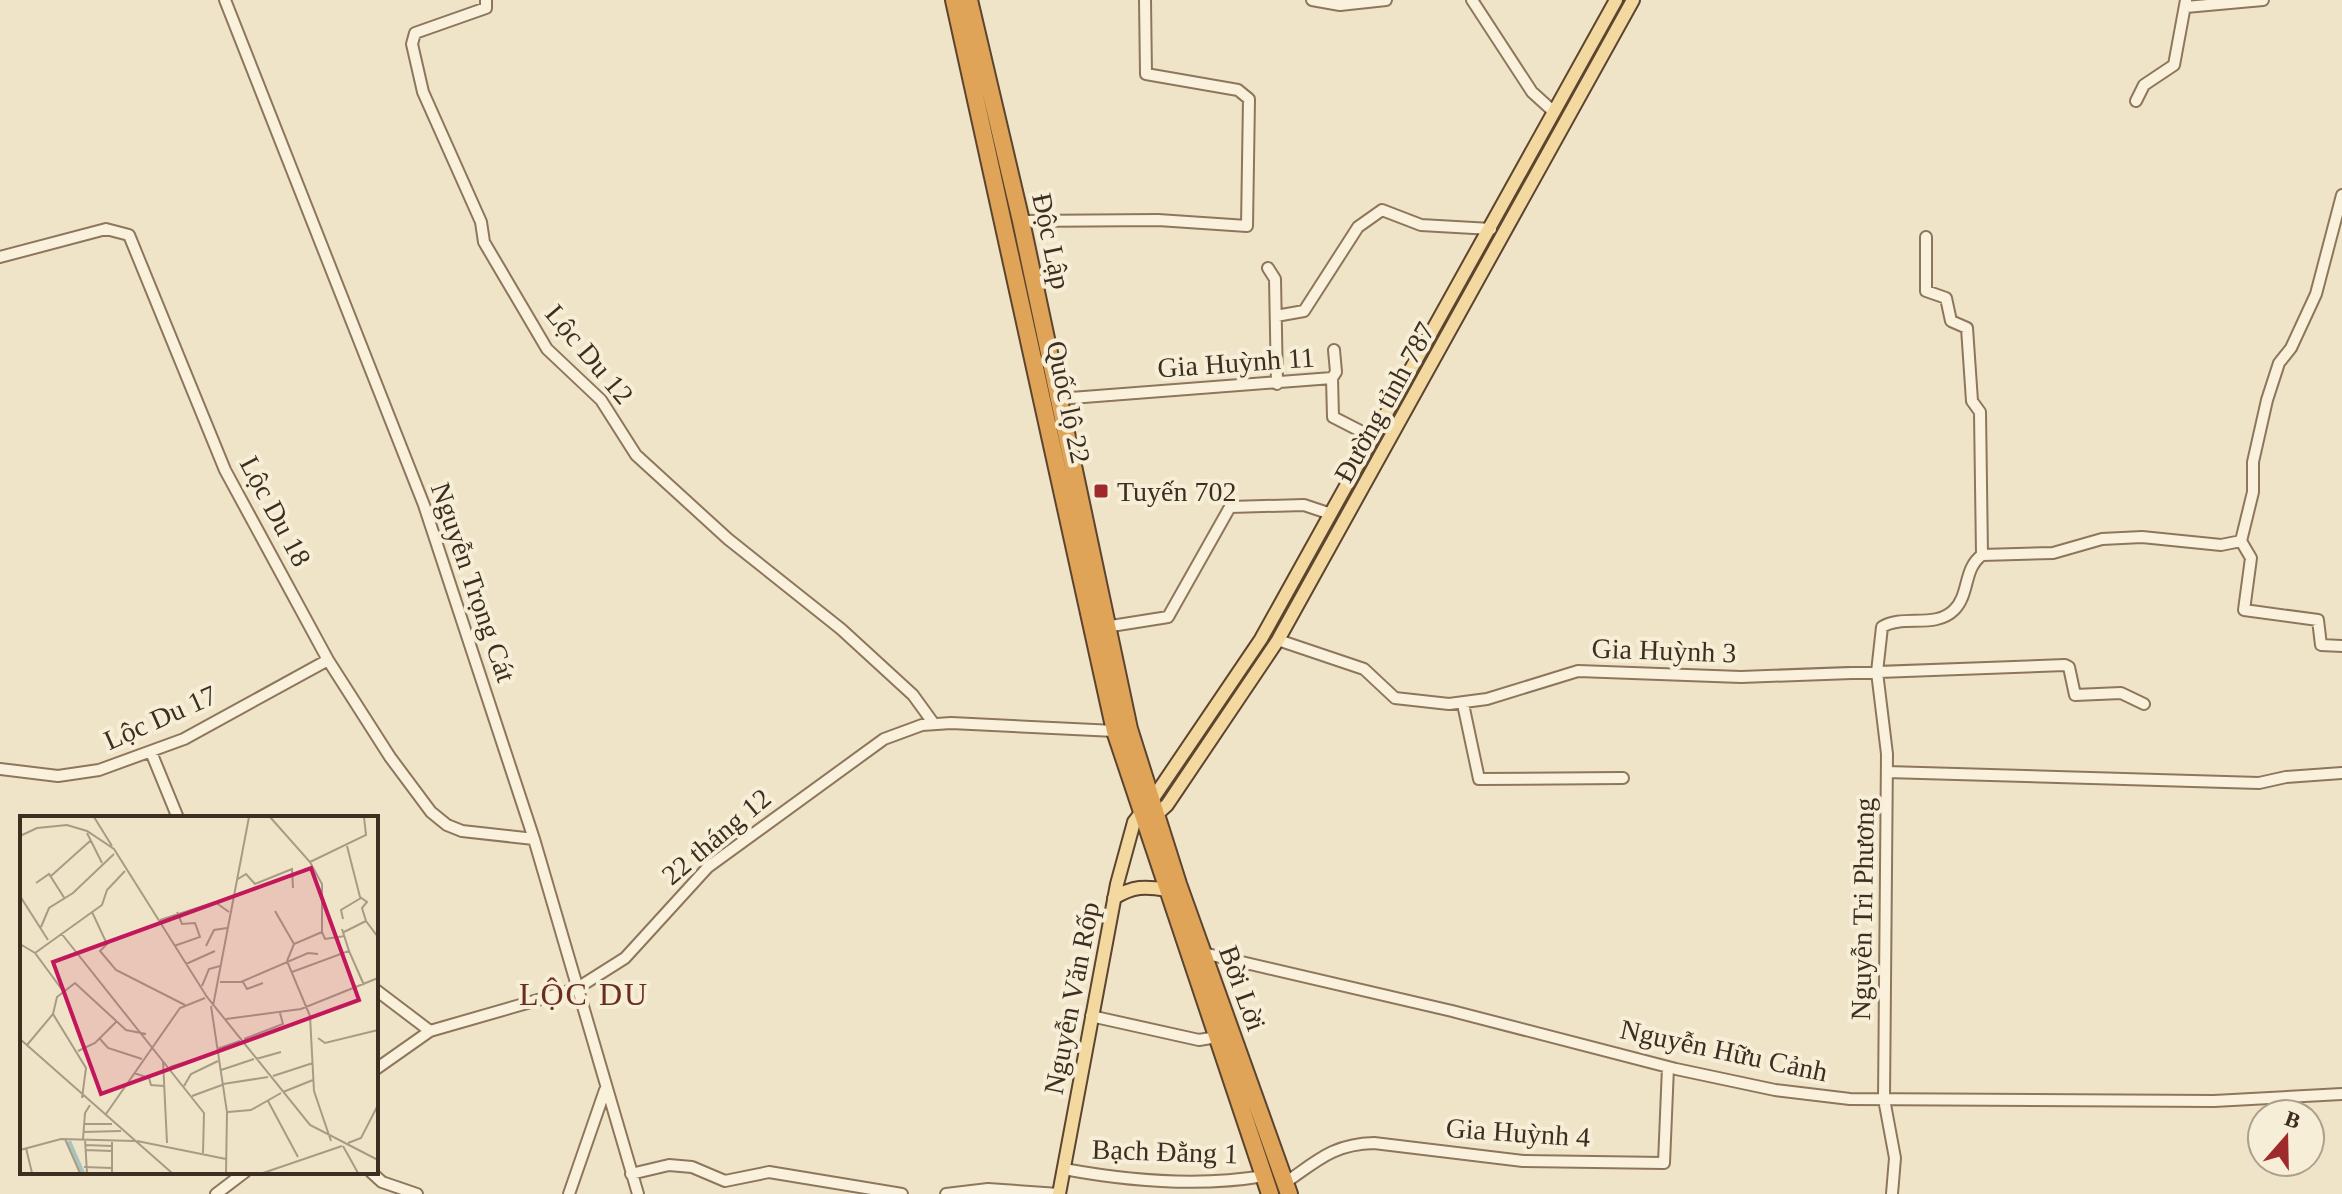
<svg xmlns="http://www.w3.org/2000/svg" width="2342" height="1194" font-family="Georgia,serif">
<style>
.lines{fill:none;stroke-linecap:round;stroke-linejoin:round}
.minor-casing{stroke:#8d765c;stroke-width:14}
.major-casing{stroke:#5b4430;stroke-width:16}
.highway-casing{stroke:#5b4430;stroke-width:20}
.minor{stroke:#faf1dc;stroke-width:10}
.major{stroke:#f3d9a0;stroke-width:12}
.highway{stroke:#e0a458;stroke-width:16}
.poi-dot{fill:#9e2a2b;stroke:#f7eed8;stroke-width:3}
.labels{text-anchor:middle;stroke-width:8;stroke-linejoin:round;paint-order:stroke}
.street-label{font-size:28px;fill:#3d2e20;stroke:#f7eed8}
.poi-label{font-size:28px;fill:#3d2e20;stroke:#f7eed8;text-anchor:start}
.quarter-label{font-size:32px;letter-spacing:2px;fill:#6b2e1e;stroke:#f7eed8}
.inset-river{fill:none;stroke:#a9c4bc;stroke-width:4}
.inset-road{fill:none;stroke:#a89b85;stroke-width:2}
.view{fill:#c2185b;fill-opacity:0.15;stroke:#c2185b;stroke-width:4}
.inset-edge{fill:none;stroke:#3d2e20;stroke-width:4}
</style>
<rect width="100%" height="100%" fill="#f0e4c8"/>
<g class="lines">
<defs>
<path id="minor" d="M225,0l199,505 110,334 104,355
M486,0v8l-71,25 -3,11 11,48 58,130 3,20 63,107 54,51 35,55 92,84 113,90 72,66 21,29
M1312,0l28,5 46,-5
M1472,0l60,92 22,20
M2186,7l77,-7
M2136,101l8,-16 30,-20 12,-65
M1021,221l137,-1 89,6 2,-127 -11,-9 -92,-16 -1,-74
M1926,237v54l20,7 5,23 16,7 5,73 8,11 2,143
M0,257l106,-28 23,6 96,235 103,190 62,97 41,55 16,13 15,6 72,8
M1268,268l7,11 2,105
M1276,316l28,-5 54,-84 24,-17 39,15 70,4
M1332,378l1,39 41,21
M1332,378l4,-6 -2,-22
M1058,399l274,-21
M2241,541l10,17 -7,52 74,10 3,25 21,1
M1105,627l63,-10 62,-110 74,-2 27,9
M1278,640l86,29 31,29 54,6 38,-5 91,-28 163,6 324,-12 4,2 6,28 46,-2 23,11
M1463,704l16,75 144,-1
M151,752l27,66
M0,769l58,7 41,-6 85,-31 144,-79
M1887,772l372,11 27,-6 56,-4
M1203,953l249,58 224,58 99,21 75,9 364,2 128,-7
M376,990l54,41
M1091,1016l108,24 18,-3
M376,1069l54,-38 146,-42 49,-31 83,-91 176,-128 38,-14 29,-2 164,8
M1064,1169c65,12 135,18 200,7
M371,1172l11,10 35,12
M631,1174l38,-9 23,2 33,14 44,-9 133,22
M1285,1183c32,-22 48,-39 89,-40l149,18 141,2 4,-96
M216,1194l29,-22
M569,1194l36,-104
M946,1194l42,-5 71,5
M1892,1194l3,-36 -11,-59 3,-345 -10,-82 5,-45c21,-13 53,2 72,-17 16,-16 9,-41 28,-55l71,-2 49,-14 40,-2 79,8 20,-4 12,-49v-30l14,-62 12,-37 12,-15 25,-54 26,-99"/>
<path id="major" d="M1152,800l109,-161 355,-639
M1157,814l10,-9 111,-165 355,-640
M1114,898c19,-12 31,-12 53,-8
M1059,1194l58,-310 17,-62 7,-9"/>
<path id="highway" d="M954,0l161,731 155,463
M969,0l52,221 108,508 49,155 111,310"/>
</defs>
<use href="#minor" class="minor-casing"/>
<use href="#major" class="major-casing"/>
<use href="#highway" class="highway-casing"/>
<use href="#minor" class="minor"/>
<use href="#major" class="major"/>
<use href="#highway" class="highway"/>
</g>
<rect class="poi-dot" x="1093" y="483" width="16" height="16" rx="4"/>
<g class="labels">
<g class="street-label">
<text transform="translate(1052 241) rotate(78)" y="10">Độc Lập</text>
<text transform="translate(590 354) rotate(50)" y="10">Lộc Du 12</text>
<text transform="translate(1236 362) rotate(-4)" y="10">Gia Huỳnh 11</text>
<text transform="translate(1069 402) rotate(78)" y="10">Quốc lộ 22</text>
<text transform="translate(1384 402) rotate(-61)" y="10">Đường tỉnh 787</text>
<text transform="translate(276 511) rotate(62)" y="10">Lộc Du 18</text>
<text transform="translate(474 582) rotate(71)" y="10">Nguyễn Trọng Cát</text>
<text transform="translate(1664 650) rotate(2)" y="10">Gia Huỳnh 3</text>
<text transform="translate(160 717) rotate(-24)" y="10">Lộc Du 17</text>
<text transform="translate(716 836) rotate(-40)" y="10">22 tháng 12</text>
<text transform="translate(1862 909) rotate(-89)" y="10">Nguyễn Tri Phương</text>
<text transform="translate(1243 988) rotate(70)" y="10">Bời Lời</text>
<text transform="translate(1071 998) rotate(-79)" y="10">Nguyễn Văn Rốp</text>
<text transform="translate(1724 1050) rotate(12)" y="10">Nguyễn Hữu Cảnh</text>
<text transform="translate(1518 1132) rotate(4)" y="10">Gia Huỳnh 4</text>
<text transform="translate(1165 1151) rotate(2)" y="10">Bạch Đằng 1</text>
</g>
<g class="poi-label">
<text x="1117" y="501">Tuyến 702</text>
</g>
<g class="quarter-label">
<text x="584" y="1005">LỘC DU</text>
</g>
</g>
<g transform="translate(20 816)">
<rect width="358" height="358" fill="#f0e4c8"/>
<path class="inset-river" d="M49,325l14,32"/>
<path class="inset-road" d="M74,1l18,29M250,1l40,45 12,22v48l-28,12 -7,17M67,17l15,30M0,20l17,-8 30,-3 20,6 27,18 93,148 103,128 68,35M327,30l13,51 7,5 -5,6 4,13 12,16M290,46l56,-27 -2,-18M31,60l39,-35M218,63l8,-5 9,10 37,-15 1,19M16,67l13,-9 16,25M0,80l28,44M255,95l19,33M72,96l15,32 -7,7 16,19 69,35M323,103l-2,-9 20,-12M140,104l55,-18 14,10M21,111l8,-19 24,-15 41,-39M302,116l3,7 20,-3M324,116l22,-11M41,117l143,180 -1,40M0,128l15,9 28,38M154,130l26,-9 -5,-14 -13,1 -5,-12M186,130l8,-16 13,-2M329,135l15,34M15,137l67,-48 5,-15 18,-19M267,145l23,55 4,75 17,50M166,148l29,-13M272,156l57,-21 -7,-22M200,166h21l67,-29 10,1M223,166l4,7 16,-6M182,170l7,-17 11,-3M191,190l16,106 -1,61M193,190l36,-189M33,198l33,54 -4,30M206,203l75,-10 77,-31M298,222l7,5 53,-13M0,223l152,134M80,223l8,9 34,11M224,223l39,-15 -3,-11M7,229l26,-31 4,-17 18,-14 51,47 20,4M197,233l23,-8M58,235l17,-8 21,-21M236,243l25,-7M143,245l4,82M150,251l48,-15M201,254l33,-11M114,257l15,5 2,7 13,1M253,260l40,-13M203,268l45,-7M164,270l7,-12 27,-13M263,276l30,-12M172,280l30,-11M248,285l30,56M208,296l23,-2 30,-17M86,298l74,-106 25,-10M64,308h28M63,316l38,-1M45,323l15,34M63,323l2,-26 5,-8M65,323l2,34M117,325l89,18M328,327l13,-5 17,-33M65,329l27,1M323,330l15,27M6,332l6,25M0,334l41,-11 74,2M65,334l27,1M64,351l28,1M92,357v-33M243,357l79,-27"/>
<path class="view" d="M291,52l48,132 -258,94 -48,-132z"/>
<rect width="358" height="358" class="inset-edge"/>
</g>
<g transform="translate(2286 1138) rotate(20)"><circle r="38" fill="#f7eed8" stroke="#ada18e" stroke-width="2"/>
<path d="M0-6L14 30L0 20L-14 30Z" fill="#9e2a2b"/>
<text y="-12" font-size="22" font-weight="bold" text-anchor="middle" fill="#3d2e20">B</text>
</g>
</svg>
